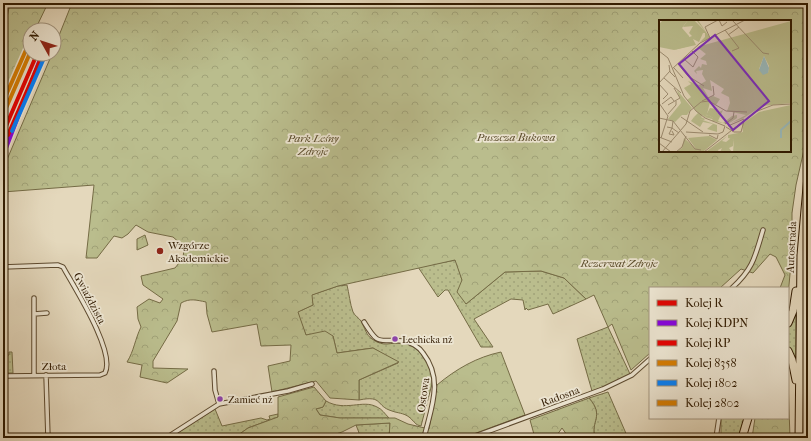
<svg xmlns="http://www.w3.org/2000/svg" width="811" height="441" font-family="'IM FELL French Canon',serif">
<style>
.green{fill:url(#green-dots);stroke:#756c46}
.forest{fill:url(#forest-crowns);stroke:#756c46;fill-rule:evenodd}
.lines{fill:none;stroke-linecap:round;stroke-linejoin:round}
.street-casing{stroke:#5d4a2f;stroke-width:5.5}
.secondary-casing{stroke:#301a00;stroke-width:8}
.highway-casing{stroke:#301a00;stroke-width:9}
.street{stroke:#ede6d3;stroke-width:3.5}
.secondary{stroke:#ede6d3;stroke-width:5.5}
.highway{stroke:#e4d8bc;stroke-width:7}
.rail-1-casing{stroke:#ede6d3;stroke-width:7}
.rail-2-casing{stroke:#ede6d3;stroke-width:7}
.rail-3-casing{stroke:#ede6d3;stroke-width:7}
.rail-4-casing{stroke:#ede6d3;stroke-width:7}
.rail-5-casing{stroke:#ede6d3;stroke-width:7}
.rail-6-casing{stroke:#ede6d3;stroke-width:7}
.rail-1{stroke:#e50000;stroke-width:4}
.rail-2{stroke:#8500e5;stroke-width:4}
.rail-3{stroke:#e50000;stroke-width:4}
.rail-4{stroke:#d67c00;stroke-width:4}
.rail-5{stroke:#0080ff;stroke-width:4}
.rail-6{stroke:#d67c00;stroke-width:4}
.poi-dot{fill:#8f2418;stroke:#ede6d3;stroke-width:1.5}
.bus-dot{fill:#8e44ad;stroke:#ede6d3;stroke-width:1.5}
.labels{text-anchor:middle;stroke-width:3.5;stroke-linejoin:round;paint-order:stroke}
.bus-label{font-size:10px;fill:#301a00;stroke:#ede6d3;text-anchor:start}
.park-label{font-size:11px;font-style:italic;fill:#594b2a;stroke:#ede6d3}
.poi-label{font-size:11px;fill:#301a00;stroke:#ede6d3;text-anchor:start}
.street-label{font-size:11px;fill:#301a00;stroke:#ede6d3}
.inset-river{fill:none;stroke:#98b8ba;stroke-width:2}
.inset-road{fill:none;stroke:#9c8c71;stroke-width:1}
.view{fill:#7b2cbf;fill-opacity:0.15;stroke:#7b2cbf;stroke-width:2}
.inset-edge{fill:none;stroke:#301a00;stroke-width:2}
</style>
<defs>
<pattern id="green-dots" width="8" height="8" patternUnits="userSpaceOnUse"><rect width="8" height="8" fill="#babd8d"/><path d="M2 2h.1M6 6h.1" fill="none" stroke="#a0a278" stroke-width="1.8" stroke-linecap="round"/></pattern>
<pattern id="forest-crowns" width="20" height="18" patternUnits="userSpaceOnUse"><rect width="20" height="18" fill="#babd8d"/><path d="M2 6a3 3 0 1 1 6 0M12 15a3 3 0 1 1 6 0" fill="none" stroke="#a0a278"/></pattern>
</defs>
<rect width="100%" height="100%" fill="#e4d8bc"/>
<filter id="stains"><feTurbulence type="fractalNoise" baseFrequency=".005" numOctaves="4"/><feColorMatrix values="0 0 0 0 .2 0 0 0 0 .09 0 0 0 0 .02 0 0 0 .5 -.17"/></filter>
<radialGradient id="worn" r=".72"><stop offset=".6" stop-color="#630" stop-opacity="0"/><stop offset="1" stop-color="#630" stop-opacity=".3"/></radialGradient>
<path class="green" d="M456,260l6,20 4,24 39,-32 36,-1 23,7 22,21 -33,15 -5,-10 -20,6 -2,-2 -1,2 -2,-10 -12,-1 -37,20 19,28h-12l-33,-57h-3l-7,7 -20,-30z
M347,285c2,8 3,19 6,27 2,4 6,6 8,9 4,7 5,14 11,18 13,9 17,3 30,4 17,1 32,24 30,41l-11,42c-6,-1 -7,-5 -12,-9 -5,-4 -12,-4 -17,-6 -17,-5 -8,-16 -33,-11v-20l39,-17 -25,-15 -36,5 -4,-17 -27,-1 -9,-23 16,-7 -2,-10 27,-9z
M796,312v45l-1,4 -7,-12v-22z
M608,327l22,47 -18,10 -20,7 -15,-52z
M9,352h3l1,21h-7l-3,-17 6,-1z
M608,392l20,46h-33c-5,-18 10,-21 -6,-40z
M326,401c19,11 37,-2 51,6 5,2 8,7 12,11h-49l-20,-3 -4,-6 7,-2z
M215,409l7,17 39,-8 6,2 3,-1 -1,-3 9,-2v3l-30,11 -14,10h-65z
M721,418h23l-4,14 2,1 -2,5h-19z
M390,423l-1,15h-28l-5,-13z"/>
<path class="forest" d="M10,3h38l-13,27h-5v11l-27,59v-63z
M72,3h736v129l-12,53 -4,28v39l-4,44v-8h-8l5,-13 -9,-18 -6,-3 -17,19 -12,-4 -21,19h-70v65l-19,17 -19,-46 -4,3 -14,-32 -8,4 -22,-21 -23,-7 -36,1 -39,32 -9,-12 5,-12 -7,-20 -117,26 -26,9 1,10 -15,7 8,23 19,-4 8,5 4,17 36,-5 26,14 -40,18v20l-29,-2 -14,-17 -44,11 -4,-26 22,-5 1,-16 -30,1 -4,-22 -45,8 -5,-18 -1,-12c-10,-2 -16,-4 -25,1l-4,18 -24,40v7l35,1 -21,14 -27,-6 2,-12 -15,-3c7,-11 8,-23 14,-35l-3,-8 -1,-12 12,-8 11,4 3,-4 -20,-14 -2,-9 34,-8 8,-10 1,-9 -3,-5 -8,-7 -25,-5 -12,-7 -8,9 -6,4 -8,-2 -17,22h-11l8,-73 -91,7v-23l49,-115h2v-6zM660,21h130v130h-130z
M145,235l3,10 -11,5v-11z
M501,352l24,63 -57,21 1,2h-80l1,-15 -34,2 -14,7 -18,6h-90l14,-10 30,-11v-20l36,-10 12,14 -3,6 -7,2 4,6 20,3h55l13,6 21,5 8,-44c19,-16 40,-28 64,-33z
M788,379l2,59h-38l3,-20h33z
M589,398c16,19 1,22 6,40h-26l-7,-10 -7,10h-20l-5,-18z"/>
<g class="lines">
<defs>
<path id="street" d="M3,267l55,-2 5,2c11,20 53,85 42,106l-5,2 -97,1
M732,288c21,-19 23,-31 31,-58
M34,298v77
M34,314l13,-1
M364,322c16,26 14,16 39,19 8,1 16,6 20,12 21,27 8,55 1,85
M214,371l1,19 4,14
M46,375l2,63
M166,438l53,-34 69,-13 24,-7
M470,438l133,-49 29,-14 18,-16
M716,438l3,-20"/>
<path id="secondary" d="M3,13l2,-10"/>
<path id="highway" d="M788,323l5,-12 3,-20
M788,351l4,9 4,20
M742,438l6,-20
M799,438l2,-183 7,-79
M807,438l1,-173"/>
</defs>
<use href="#street" class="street-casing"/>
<use href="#secondary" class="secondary-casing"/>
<use href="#highway" class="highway-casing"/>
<use href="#street" class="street"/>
<use href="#secondary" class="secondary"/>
<use href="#highway" class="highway"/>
<defs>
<path id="rail-1" d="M3,133l34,-79"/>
<path id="rail-2" d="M3,156l39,-102"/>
<path id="rail-3" d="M8,135l34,-79"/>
<path id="rail-4" d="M3,115l27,-62"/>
<path id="rail-5" d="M12,131l32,-73"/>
<path id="rail-6" d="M3,102l23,-52"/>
</defs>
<use href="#rail-1" class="rail-1-casing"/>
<use href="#rail-2" class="rail-2-casing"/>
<use href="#rail-3" class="rail-3-casing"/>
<use href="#rail-4" class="rail-4-casing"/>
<use href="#rail-5" class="rail-5-casing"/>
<use href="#rail-6" class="rail-6-casing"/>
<use href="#rail-1" class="rail-1"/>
<use href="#rail-2" class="rail-2"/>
<use href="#rail-3" class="rail-3"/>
<use href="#rail-4" class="rail-4"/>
<use href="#rail-5" class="rail-5"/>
<use href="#rail-6" class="rail-6"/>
</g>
<circle class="poi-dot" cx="160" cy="251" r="4"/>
<g class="bus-dot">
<circle cx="395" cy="339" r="3.5"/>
<circle cx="220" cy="399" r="3.5"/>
</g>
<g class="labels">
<g class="bus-label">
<text x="402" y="343">Lechicka nż</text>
<text x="228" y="403">Zamieć nż</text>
</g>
<g class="park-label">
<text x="516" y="141">Puszcza Bukowa</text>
<text x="313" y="142">Park Leśny<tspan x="313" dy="13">Zdroje</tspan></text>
<text x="619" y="267">Rezerwat Zdroje</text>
</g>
<g class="poi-label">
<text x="168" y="249">Wzgórze<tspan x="168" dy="13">Akademickie</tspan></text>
</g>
<g class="street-label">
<text transform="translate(791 247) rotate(-87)" y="4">Autostrada</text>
<text transform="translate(90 298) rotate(62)" y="4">Gwiaździsta</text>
<text x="54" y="370">Złota</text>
<text transform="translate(423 395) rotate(-82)" y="4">Ostowa</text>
<text transform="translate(560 396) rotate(-20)" y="4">Radosna</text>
</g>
</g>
<g transform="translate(659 20)">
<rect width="132" height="132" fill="#e4d8bc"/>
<path d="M51,88l7,1v4l6,-3 -5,11 5,2 9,-7 5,-1v3l-9,6 -16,-3 1,-3 -5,-3 -4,2 -3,-6 4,-1 1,5zM35,97l23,8v7l-10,-3 6,-5 -10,-2 -3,5 -9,-6zM50,116l8,4 -13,11 -28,1 6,-4 2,-10 12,11 -8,-11zM68,116l-5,5 4,1 5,-4 3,2 -1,6 -4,2 3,4h-12l2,-4 -4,2 1,2 -12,-1z" fill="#babd8d"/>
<path d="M29,0h6l12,12 -10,-12h2l12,18 -10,4 5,-5v-4h-2l-4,9 -6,-3 3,6 -22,5 15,-8 -2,-4 5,-2 -3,-3 4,-7 -10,1zM132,1v82l-29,3 -20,13 -11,4 15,-8 -19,-4 3,-8 -1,-6 -8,-4 3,-4 -14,-9 2,11 -9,-3 6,10 4,-2 7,3 -4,6 -6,-3 -3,12 9,6 -12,-3 4,-2 -4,-1 -3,3 4,2 -1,1 -8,-1 -2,-2 4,-4 -11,-13 4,-3 -7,-9 7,-4 -3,-3 11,4 7,-4 -4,-7 1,-4 -7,1 1,3 -3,-3 5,-5 2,2 1,-4 5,1 -1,-4 -6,-2 6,-5 -9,-7zM105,36l5,10 -1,7h-3l-6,-4zM18,70l15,18 -5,7h-5l-7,7 -7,-3 13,-16zM132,85v47h-58l1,-12 -6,-2v-3l15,-3 -1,-8 17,-12z" fill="#babd8d" fill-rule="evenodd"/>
<path d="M4,0h25l-6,8 7,8 2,7 -2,3 -15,4 -15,-3v-23z" fill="#babd8d"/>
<path d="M105,36l5,12 -1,5 -5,2 -4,-5z" fill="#98b8ba"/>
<path class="inset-river" d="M122,118v-8l10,-9"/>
<path class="inset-road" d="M60,0l3,6 5,-4M73,0l31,33 6,1M66,10l14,18 -7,3M69,15l11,-8M51,18l-5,-11 13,-7M0,31l9,7 16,38 12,15 9,7 20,8M25,39l9,8 5,-10 -6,-6M19,44l10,12 16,10M10,45l1,7 5,5M15,48l9,10M13,49l28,-26 45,-23M5,58l17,15M0,63l11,-12M0,64l9,10 -5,5M43,81l12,-6 -1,-9M0,83l9,13 -7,22M3,84l9,-7 3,4M9,85l12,-7 -6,-10M9,94l8,-9v-4M22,97l22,15M0,98l14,3M14,101l22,28 6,1M14,101l-1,7 7,5M66,104l8,-6 1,-6M69,106l16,-7M8,107l5,1 -3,6 5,1 -2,-4M67,107l8,5h7l3,-11M27,112l32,2 5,-2 2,-6M50,115l8,4 1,-4M0,117l13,5M0,123l12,9M3,132l24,-28 4,-13 11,-9 8,-1 17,10 21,1M17,132l6,-5 4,-11M45,132l51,-40 18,-7 18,-1"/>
<path class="view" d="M56,15l54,66 -36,29 -54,-66z"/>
<rect width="132" height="132" class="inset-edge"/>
</g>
<rect width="811" height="441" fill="none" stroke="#e4d8bc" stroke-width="16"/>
<rect x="4" y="4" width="803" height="433" fill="none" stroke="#301a00" stroke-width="2"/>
<rect x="8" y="8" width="795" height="425" fill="none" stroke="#301a00"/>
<rect x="649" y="287" width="140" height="132" fill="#ede6d3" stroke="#a1947f"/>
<rect x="657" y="300" width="20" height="6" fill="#e50000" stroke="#a1947f"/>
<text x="685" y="307" font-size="12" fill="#301a00">Kolej R</text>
<rect x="657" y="320" width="20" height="6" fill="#8500e5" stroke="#a1947f"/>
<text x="685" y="327" font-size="12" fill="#301a00">Kolej KDPN</text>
<rect x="657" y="340" width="20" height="6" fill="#e50000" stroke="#a1947f"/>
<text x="685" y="347" font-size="12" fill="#301a00">Kolej RP</text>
<rect x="657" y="360" width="20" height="6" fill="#d67c00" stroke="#a1947f"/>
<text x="685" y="367" font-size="12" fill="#301a00">Kolej 8358</text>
<rect x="657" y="380" width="20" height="6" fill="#0080ff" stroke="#a1947f"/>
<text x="685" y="387" font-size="12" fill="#301a00">Kolej 1802</text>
<rect x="657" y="400" width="20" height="6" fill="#d67c00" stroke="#a1947f"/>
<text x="685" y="407" font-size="12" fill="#301a00">Kolej 2802</text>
<g transform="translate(42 42) rotate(309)"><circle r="19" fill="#ede6d3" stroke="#a1947f"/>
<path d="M0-3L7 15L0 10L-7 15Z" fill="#8f2418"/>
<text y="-6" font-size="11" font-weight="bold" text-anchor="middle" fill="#301a00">N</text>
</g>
<rect width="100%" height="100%" filter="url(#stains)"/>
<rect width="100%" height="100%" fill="url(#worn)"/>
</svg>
